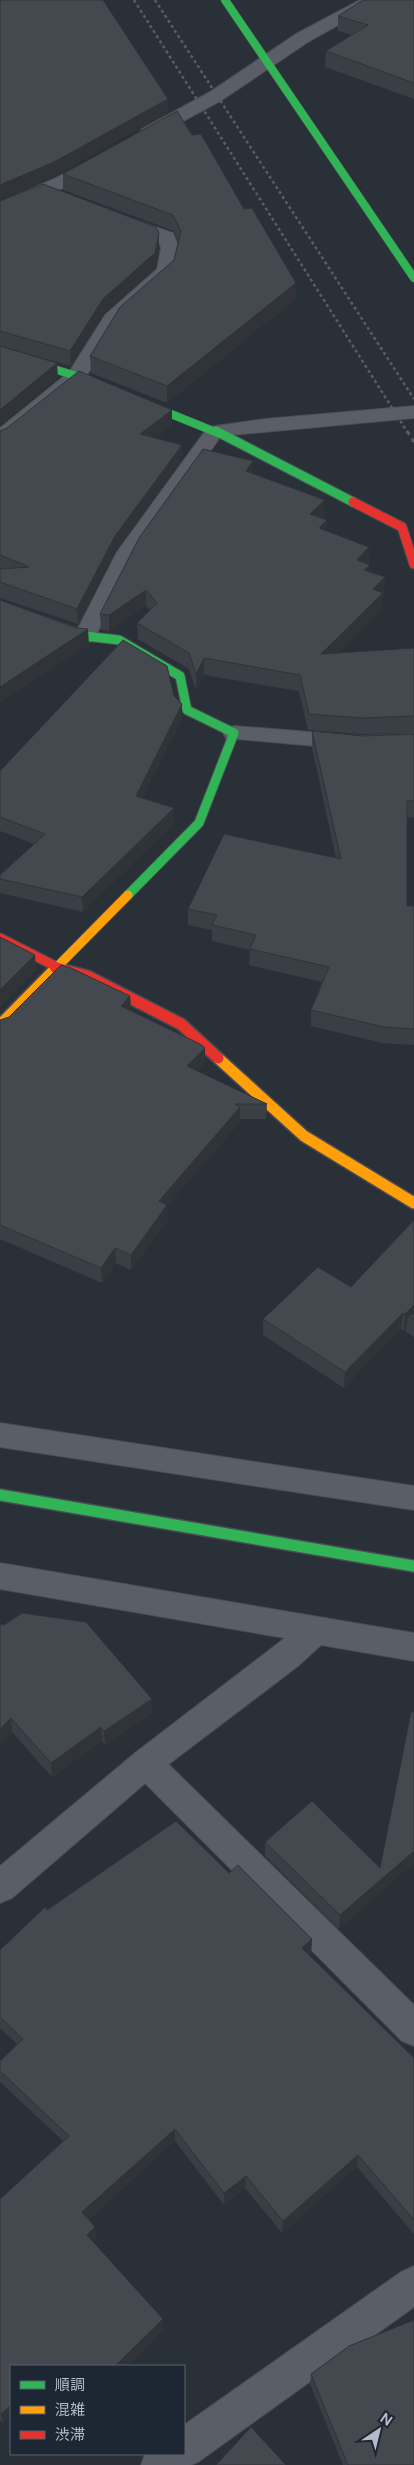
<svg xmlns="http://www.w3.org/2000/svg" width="414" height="2465" font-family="'Public Sans','Noto Sans JP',sans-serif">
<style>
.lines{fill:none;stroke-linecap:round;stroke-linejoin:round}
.lane-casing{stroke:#484c53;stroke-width:2}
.street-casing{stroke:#484c53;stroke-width:2}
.fast-far2-casing{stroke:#484c53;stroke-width:9}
.fast-far1-casing{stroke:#484c53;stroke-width:11}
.fast-casing{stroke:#484c53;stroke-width:14}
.slow-far1-casing{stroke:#484c53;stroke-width:11}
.slow-casing{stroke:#484c53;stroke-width:14}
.jam-far1-casing{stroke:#484c53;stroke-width:11}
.jam-casing{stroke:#484c53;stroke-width:14}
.lane{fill:#5a5e66;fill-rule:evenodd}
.street{fill:#5a5e66;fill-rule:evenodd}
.fast-far2{stroke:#30b455;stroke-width:8}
.fast-far1{stroke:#30b455;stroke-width:9}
.fast{stroke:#30b455;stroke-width:11}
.slow-far1{stroke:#ff9f0a;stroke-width:9}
.slow{stroke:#ff9f0a;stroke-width:11}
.jam-far1{stroke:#e5322d;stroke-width:9}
.jam{stroke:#e5322d;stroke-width:11}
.rail-far1{stroke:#595d64;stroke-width:2.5;stroke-dasharray:3 3;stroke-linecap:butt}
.rail{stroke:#595d64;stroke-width:3;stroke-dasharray:4.5 4.5;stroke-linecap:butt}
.wall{fill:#3a3f45}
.shaded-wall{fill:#303338}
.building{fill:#444950;stroke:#303338}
</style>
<rect width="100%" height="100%" fill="#2a3038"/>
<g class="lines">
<defs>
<path id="lane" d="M146,1748l11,5 257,252v41l-12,-5 -267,-268 -5,-10 5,-10z"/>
<path id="street" d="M360,0h20l-2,3 -70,39 -86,58 -68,37h-12l-3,-4 3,-4 68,-37 86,-58z
M95,158l6,1 3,4 -3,4 -33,19 -68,28v-12l56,-24z
M124,216l49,17 6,15 -6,27 -54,47 -35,58 -77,62 -7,2v-16l69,-56 36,-57 52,-46 4,-21 -3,-8 -40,-15 -3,-4 3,-4z
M414,406v12l-193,18 -83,117 -45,88 -8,2 -8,-2 -3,-5 43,-84 91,-125 57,-8z
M234,726l127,10 53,-2v14l-53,2 -135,-12 -3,-5 3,-5z
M0,1423l414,63v24l-414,-63z
M0,1563l414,70v28l-93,-16 -23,21 -141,107 -145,125 -12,5v-37l135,-113 150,-115 -285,-49z
M414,2266v41l-216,155 -7,3h-50l4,-11h39v-29l217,-153z"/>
<path id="fast-far2" d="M225,0l189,278
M0,353l77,23 141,57"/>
<path id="fast-far1" d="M216,431l137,71
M0,606l85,30 34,4 61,36 7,34 47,23 -35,90 -71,72"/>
<path id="fast" d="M0,1495l414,71"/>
<path id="slow-far1" d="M55,969l73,-74"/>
<path id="slow" d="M0,1025l56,-57
M218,1058l86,78 110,67"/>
<path id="jam-far1" d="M353,502l49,25 12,37
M0,938l61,31"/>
<path id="jam" d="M56,968l31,8 94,48 37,34"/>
</defs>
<use href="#lane" class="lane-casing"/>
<use href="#street" class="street-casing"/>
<use href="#fast-far2" class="fast-far2-casing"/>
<use href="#fast-far1" class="fast-far1-casing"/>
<use href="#fast" class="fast-casing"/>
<use href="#slow-far1" class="slow-far1-casing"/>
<use href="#slow" class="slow-casing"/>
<use href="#jam-far1" class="jam-far1-casing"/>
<use href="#jam" class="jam-casing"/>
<use href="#lane" class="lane"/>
<use href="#street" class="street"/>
<use href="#fast-far2" class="fast-far2"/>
<use href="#fast-far1" class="fast-far1"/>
<use href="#fast" class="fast"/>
<use href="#slow-far1" class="slow-far1"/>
<use href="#slow" class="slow"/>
<use href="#jam-far1" class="jam-far1"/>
<use href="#jam" class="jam"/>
<path class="rail-far1" d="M134,0l274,433
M155,0l259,399"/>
<path class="rail" d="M407,431l7,11"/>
</g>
<path class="wall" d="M414,0v99l-89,-32 1,-16 25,-16 -13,-4v-15z
M192,135l52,74 52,90 -129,104 -76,-30 -1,-17 84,-96 4,-18 -4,-11 -111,-41v-16z
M0,201l159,32v15l-4,20 -52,46 -32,52 -71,-20z
M172,410v15l-17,13 27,7v15l-67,91 -37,73 -78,-26v-167z
M253,473l71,43 -2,2 5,2v11l42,32 -1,1 1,8 16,5 -3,32 -45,44 77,-5v85l-53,1 -53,-4 -9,-39 -95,-16 -8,15 -7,-21 -51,-30 -1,-16 13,-13 -4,-4 -37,25 -8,-1 -1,-16z
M174,696l8,23 -40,79 32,25 -91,89 -83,-19v-18l34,-31 -34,-13v-60z
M312,731l50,5 52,-2v83l-7,1v88h7v139l-32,-2 -71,-17v-16l11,-28 -73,-17 1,-15 -38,-9v-11l-24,-5v-16l148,-51 -24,-110z
M130,996l1,14 74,53 -8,8 70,33 -1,15h-26v3l-73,84 1,14 -37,50 -15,-7 -14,20 -102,-44v-219z
M414,1220v117l-8,-5v-4l-2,3 -3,-2 -57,59 -81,-53v-16l88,-32z
M0,1624l153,89 -48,32 -3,-4 -50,36 -40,-45 -12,14z
M414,1712v151l-75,66 -74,-73v-14l115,26z
M229,1873l83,66 -1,14 -2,2 105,103v176l-57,-67 -75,66 -37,-45 -21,17 -49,-64 -86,78 6,8 2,11 -4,4 70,88 -36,36h-116l-8,58 -3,-4v-221l63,-58 -63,-59v-21l17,-17 -17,-16v-78l47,-40z
M311,2374l103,91h-71l-33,-81z"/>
<path class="shaded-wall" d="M168,99v14l-113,63 -55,24v-15z
M159,233v15l-4,20 -52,46 -32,52 -1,-15 33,-52z
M296,283v16l-129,104v-17z
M57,363l1,15 -58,48v-16z
M172,410v15l-32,25v-16z
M182,445v15l-67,91 -37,73 -1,-15 38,-73z
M253,461v16l-7,-6z
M325,500l-1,16 -15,14 1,-16z
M327,520v17l-8,-9z
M369,547v16l-13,13 1,-16z
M370,565l-1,16 -5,-11z
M385,577l-3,32 -62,62 1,-17 52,-65z
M146,590v16l-37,25v-16z
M88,629l1,16 -89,58v-16z
M204,658v17l-8,15v-16z
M182,704v15l-46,91v-14z
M174,808v15l-91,89 -1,-15z
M35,955l1,15 -36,36v-16z
M130,996l1,15 -10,-5z
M205,1048v15l-17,18 -1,-15z
M240,1107v15l-73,84 1,14 -37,50v-15l28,-54z
M115,1248l1,15 -14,20 -1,-15z
M414,1305v14l-6,-3 -2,12 -2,3 1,-17z
M403,1313l-2,16 -57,59 1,-16z
M152,1699l1,14 -48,32 -1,-14z
M11,1718l1,14 -12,14v-17z
M101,1727l1,14 -50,36 -1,-14z
M414,1851v12l-75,66 1,-14z
M312,1939l-1,14 -10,9 1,-14z
M175,2129v12l-92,83 -1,-12z
M358,2155l-1,12 -75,66 1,-12z
M246,2176l-1,12 -21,17v-12z
M95,2227l2,11 -9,9 -1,-12z
M163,2319v11l-36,36h-12z
M11,2405v12l-8,7 -2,-10z"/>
<path class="building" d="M0,0h103l65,99 -114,63 -54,23z
M363,0h51v83l-88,-32 42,-26 -30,-9z
M177,111l15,24 9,-1 43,75 8,-1 44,75 -129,103 -77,-30 30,-49 54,-47 7,-29 -8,-16 -110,-41z
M43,184l113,43 3,6 -4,20 -52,46 -33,52 -70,-20v-130z
M0,346l57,17 -57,47z
M79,371l93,39 -32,24 42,11 -67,91 -38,73 -77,-27v-13l29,-2 -29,-12v-124l7,-3z
M203,449l50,12 -7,10 79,29 -15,14 17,6 -8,8 50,19 -12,13 13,5 -6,5 21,7 -12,12 10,4 -62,61 93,-6v68l-52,2 -53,-4 -9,-39 -96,-17 -8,16 -7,-21 -52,-30 20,-20 -11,-13 -37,25 -9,-1 39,-76z
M0,600l76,28 12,1 -88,58z
M123,640l44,26 7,30 8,8 -46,92 38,12 -92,89 -82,-18v-4l45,-41 -45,-17v-46z
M312,731l50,5 52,-2v67h-7v105h7v123l-30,-2 -73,-17 18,-43 -79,-18 6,-14 -44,-10 5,-10 -29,-6 36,-75 117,25z
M0,937l35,18 -35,35z
M61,965l10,3 59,28 -9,10 79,38 5,4 -18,18 80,38h-32l5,3 -81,94 8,4 -36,50 -16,-7 -14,20 -101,-43v-205l9,-3z
M414,1220v85l-9,9 -2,-1 -58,59 -82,-53 55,-52 33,20z
M414,1314v5l-6,-3z
M22,1613l64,9 66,77 -48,32 -3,-4 -50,36 -40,-45 -11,11v-105l4,1z
M411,1712h3v139l-74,64 -75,-73 47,-41 68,67z
M176,1821l53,52 9,-8 74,74 -10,9 112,110v162l-56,-65 -75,66 -37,-45 -22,17 -49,-64 -93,83 13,15 -8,8 76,84 -48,47h-104v39l-10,9 -1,-1v-214l69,-63 -69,-65v-10l23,-22 -23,-22v-67l45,-43 2,3z
M414,2320v145h-66l-37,-91 38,-28z
M251,2427l35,38h-70z"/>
<rect x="10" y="2365" width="175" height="90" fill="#1d2633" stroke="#59626f"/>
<rect x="20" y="2381" width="25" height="8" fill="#30b455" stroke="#59626f"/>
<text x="55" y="2390" font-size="15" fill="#b4bcc9">順調</text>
<rect x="20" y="2406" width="25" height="8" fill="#ff9f0a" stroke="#59626f"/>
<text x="55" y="2415" font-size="15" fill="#b4bcc9">混雑</text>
<rect x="20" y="2431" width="25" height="8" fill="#e5322d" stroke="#59626f"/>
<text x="55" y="2440" font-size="15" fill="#b4bcc9">渋滞</text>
<g transform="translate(379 2430) rotate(35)" stroke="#1d2633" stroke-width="4" paint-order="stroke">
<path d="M0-4L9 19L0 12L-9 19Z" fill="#b4bcc9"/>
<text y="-8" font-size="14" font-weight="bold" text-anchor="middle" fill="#b4bcc9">N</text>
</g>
</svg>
